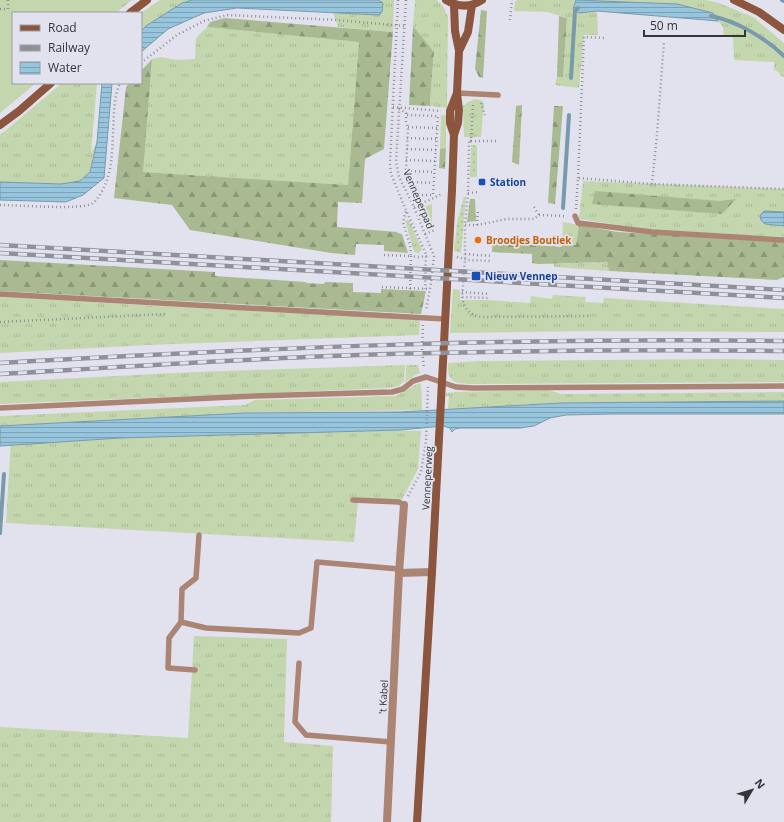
<svg xmlns="http://www.w3.org/2000/svg" width="784" height="822" font-family="'Open Sans',sans-serif">
<style>
.grass{fill:url(#grass-tufts)}
.forest{fill:url(#forest-firs)}
.garden{fill:url(#garden-dots)}
.pitch{fill:#c4d6ad}
.water{fill:url(#water-rules);stroke:#799aac}
.lines{fill:none;stroke-linecap:round;stroke-linejoin:round}
.stream{stroke:#799aac;stroke-width:4}
.path{stroke:#909099;stroke-width:2.5;stroke-dasharray:1 3;stroke-linecap:butt}
.lane{stroke:#ab8473;stroke-width:5.5}
.street{stroke:#ab8473;stroke-width:8}
.secondary{stroke:#8c563e;stroke-width:8}
.rail-casing{stroke:#909099;stroke-width:4.5}
.rail{stroke:#e2e2ee;stroke-width:3;stroke-dasharray:9;stroke-linecap:butt}
.transit-dot{fill:#1a4fb4;stroke:#e2e2ee;stroke-width:1.5}
.food-dot{fill:#e8710a;stroke:#e2e2ee;stroke-width:1.5}
.labels{text-anchor:middle;stroke-width:3.5;stroke-linejoin:round;paint-order:stroke}
.transit-label{font-size:10px;font-weight:bold;fill:#164399;stroke:#e2e2ee;text-anchor:start}
.street-label{font-size:10px;fill:#343439;stroke:#e2e2ee}
.food-label{font-size:10px;font-weight:bold;fill:#c56008;stroke:#e2e2ee;text-anchor:start}
</style>
<defs>
<pattern id="grass-tufts" width="24" height="20" patternUnits="userSpaceOnUse"><rect width="24" height="20" fill="#c4d6ad"/><path d="M3 7l-1-3M5 7V3M7 7l1-3M15 17l-1-3M17 17v-4M19 17l1-3" fill="none" stroke="#a9b896"/></pattern>
<pattern id="forest-firs" width="22" height="20" patternUnits="userSpaceOnUse"><rect width="22" height="20" fill="#a9ba92"/><path d="M5 1l3.5 6h-7zM16 11l3.5 6h-7z" fill="#8a9878"/></pattern>
<pattern id="garden-dots" width="8" height="8" patternUnits="userSpaceOnUse"><rect width="8" height="8" fill="#c4d6ad"/><path d="M2 2h.1M6 6h.1" fill="none" stroke="#a9b896" stroke-width="1.8" stroke-linecap="round"/></pattern>
<pattern id="water-rules" width="6" height="5" patternUnits="userSpaceOnUse"><rect width="6" height="5" fill="#97c5dd"/><path d="M0 2.5h6" fill="none" stroke="#7ca1b4"/></pattern>
</defs>
<rect width="100%" height="100%" fill="#e2e2ee"/>
<path class="grass" d="M115,0h17l-16,13h-1z
M160,0h32l-10,3 -36,23 -5,5v-18z
M378,0h16l-1,32 -55,-5 -5,-14 46,2 4,-12z
M415,0h22l6,6 5,11 -1,91 -16,-2 -1,-5 4,-48 -21,-27z
M517,0h59l-3,9 6,4 18,-2 1,24h-14l-5,53 -24,-3 2,-8h6l4,-59 -19,-6 -34,-1 1,-9z
M579,0h127l13,3 34,14 31,26v34l-3,-1 -4,-5 -3,-1v-8l-40,-2 -1,-23h-9l-1,-10 -5,-6z
M207,27l152,15 -11,143 -206,-13 10,-113 8,-2 18,3 17,-1 1,-21z
M62,83h35l-6,70 6,-11 -7,30 -10,9 -19,3 -61,-2v-48l5,-3z
M475,99l6,1 3,3 -3,34h-17l-1,-31 5,-4z
M441,115h5v33l-6,1z
M583,181l201,8v23l-19,12 19,2v11l-132,-7 -73,-11z
M432,204v23l-4,2 -9,-20z
M407,220h2l13,29 -3,4 -5,-1 -8,-29 -1,-2z
M563,222l16,3 -3,20 -14,-1z
M607,262l2,9 -55,-4v-3h-16z
M453,289l7,1v10h29l41,3 1,-7 21,3 1,-4 33,2 -1,5 18,1 1,-5 180,11v23l-191,-1 -143,2z
M0,296l138,9 268,13 10,1 4,3 -1,13 -271,10 -148,8z
M721,359l63,1v22l-312,2c-17,-1 -25,-1 -24,-21l32,-2z
M405,365l-1,16 -5,5 -10,2 -389,16v-22l194,-10z
M406,365h12l2,8 -5,2 -11,8 2,-5z
M421,383l1,27 -177,3 -245,13v-10l245,-11 10,-5 139,-4c10,-3 17,-10 27,-13z
M549,390l12,4 223,-2v9l-223,2 -113,6 1,-13h-3v-3l10,-1z
M285,427l136,4 -3,38 -17,32 -43,1 -4,40 -348,-19 5,-85z
M194,636l93,3 -3,103 49,4 -2,76h-331v-95l188,11z"/>
<path class="forest" d="M481,10l6,1 -4,67 -4,-1 -4,-8z
M559,16l8,2 -4,59h-6z
M225,18l168,14 -9,117 -19,10 -3,44 -24,-1 -1,25 60,5 1,1 4,1 6,19 -24,-2v-6l-28,-1 -1,11 -24,-2 -141,-23 -18,-25 -58,-7 12,-111 3,-4h12v-12l11,-12 -9,113 205,13 11,-143 -152,-15 3,-5z
M413,26l21,26 -4,49 1,5 -22,-1z
M522,105l-3,60 -7,-3 4,-56z
M554,106h9l-8,98 -7,-1z
M446,148l-1,21 -6,-1 1,-19z
M595,191l125,10 16,-2 -14,15 -130,-10z
M470,199h5l1,22 -9,1z
M579,225l39,7 166,10v35l-7,3 -168,-9 -2,-9 -69,2 -6,-1v-9l-40,-2 1,-12 14,3 54,4 1,-3 14,1z
M0,260l215,12v4l91,6v1l18,1 1,-2 28,1v9l28,1v-4l45,2 -5,23 -421,-23z"/>
<path class="garden" d="M471,145h6v32h-7z
M464,196l2,1 -5,56 -7,-2 3,-28z"/>
<path class="pitch" d="M0,0h115v13h-102v70h23l-36,30z"/>
<path class="water" d="M192,0h186l5,3 -1,9 -3,3 -142,-7 -33,5 -36,16 -27,23v-21l5,-5 36,-23z
M576,0l101,4 36,9 5,8 -121,-10 -18,2 -6,-4z
M102,83h10l-8,95 -21,17 -17,7 -66,-2v-18l61,2 19,-3 10,-9 7,-30z
M764,211l20,1v14l-19,-2 -4,-4 -1,-4z
M784,401v13h-172l-46,1 -16,3 -16,8 -14,2h-60l-5,1 -3,3 -2,-4 -7,-2 -43,4 -280,8 -120,8v-20l245,-13 155,-1 161,-9z"/>
<g class="lines">
<path class="stream" d="M782,0l2,1
M711,16c26,5 54,22 73,40
M571,78l4,-67 3,-3
M563,208l6,-93
M0,533l4,-59"/>
<path class="path" d="M398,0l-8,163 1,11 14,34 21,46 -1,35
M406,0l-10,161 3,16 15,30 20,49 -3,27 -5,27
M0,9h8v-9
M510,20l2,-20
M141,63l36,-28 27,-14 23,-6 109,5 68,6
M481,103l4,12
M473,105l-2,36 -2,-1 -1,53 -3,32v34l-3,38 27,1
M393,107l48,4
M399,109l7,4v9l2,6 -2,41 14,26h13l5,-79 -32,-1
M408,127l29,1
M407,138l30,1
M471,141h25
M407,149l29,1
M406,160l29,1
M407,171l27,1
M578,178l6,-141 20,1
M413,182l20,1
M652,184l5,-49 7,-94
M468,193l11,-1
M0,205c17,0 79,5 91,-1 5,-2 7,-7 10,-11 11,-19 11,-38 12,-59 1,-17 0,-35 7,-51
M414,207l28,-13
M534,207l5,8
M576,209l2,-31 74,6 132,5
M465,225h12l30,-6h27l5,-4 27,1
M477,225l1,-15
M425,234l10,-4
M465,254l27,2
M384,255l27,1 -1,-12 -7,-21 3,-13
M457,257l11,3 23,1
M382,287l48,2
M410,289l1,-33 7,1 12,-1
M462,292l27,2
M462,297c2,12 8,18 19,20l108,-1
M0,322l165,-8
M423,325l-1,26 2,17
M408,496l13,-24 5,-31 2,-54"/>
<path class="lane" d="M457,93l41,2
M575,216l3,7 74,9 132,8
M0,294l445,25
M0,408l254,-12 138,-4 11,-3 10,-8 13,-4 30,10 16,1 312,-2
M353,500l46,2 5,3
M199,535l-3,43 -14,11 -1,33 25,6 93,5 12,-5 6,-66 82,7
M181,622l-12,16 -1,30 27,2
M299,663l-4,59 11,13 85,7"/>
<path class="street" d="M399,573l33,-1
M387,822l12,-249 5,-68"/>
<path class="secondary" d="M446,0c12,7 24,8 36,0
M734,0l25,12 25,18
M130,13l17,-13
M459,51l9,-19 4,-27
M0,125l19,-14 32,-28
M454,135l4,-12 1,-13 -2,-17 2,-42 -4,-20 -1,-26
M417,822l15,-250 20,-382 2,-55 -4,-12v-12l7,-18"/>
<defs>
<path id="rail" d="M0,245l784,45
M0,253l784,45
M0,363c261,-15 522,-26 784,-22
M0,374c119,-7 239,-15 358,-19 142,-4 284,-6 426,-4"/>
</defs>
<use href="#rail" class="rail-casing"/>
<use href="#rail" class="rail"/>
</g>
<g class="transit-dot">
<rect x="478" y="178" width="8" height="8" rx="2"/>
<rect x="471" y="271" width="10" height="10" rx="2"/>
</g>
<circle class="food-dot" cx="478" cy="240" r="4"/>
<g class="labels">
<g class="transit-label">
<text x="490" y="186">Station</text>
<text x="485" y="280">Nieuw Vennep</text>
</g>
<g class="street-label">
<text transform="translate(419 199) rotate(67)" y="4">Venneperpad</text>
<text transform="translate(427 478) rotate(-87)" y="4">Venneperweg</text>
<text transform="translate(383 697) rotate(-87)" y="4">'t Kabel</text>
</g>
<g class="food-label">
<text x="486" y="244">Broodjes Boutiek</text>
</g>
</g>
<rect x="12" y="12" width="130" height="72" fill="#e2e2ee" stroke="#9c9ca6"/>
<rect x="20" y="25" width="20" height="6" fill="#8c563e" stroke="#9c9ca6"/>
<text x="48" y="32" font-size="12" fill="#343439">Road</text>
<rect x="20" y="45" width="20" height="6" fill="#909099" stroke="#9c9ca6"/>
<text x="48" y="52" font-size="12" fill="#343439">Railway</text>
<rect x="20" y="62" width="20" height="12" fill="url(#water-rules)" stroke="#9c9ca6"/>
<text x="48" y="72" font-size="12" fill="#343439">Water</text>
<g transform="translate(752 790) rotate(52)" stroke="#e2e2ee" stroke-width="3" paint-order="stroke">
<path d="M0-3L7 15L0 10L-7 15Z" fill="#343439"/>
<text y="-6" font-size="11" font-weight="bold" text-anchor="middle" fill="#343439">N</text>
</g>
<path d="M644 30v6h101v-6" fill="none" stroke="#343439" stroke-width="2"/>
<text x="650" y="30" font-size="12" fill="#343439" stroke="#e2e2ee" stroke-width="3" paint-order="stroke">50 m</text>
</svg>
